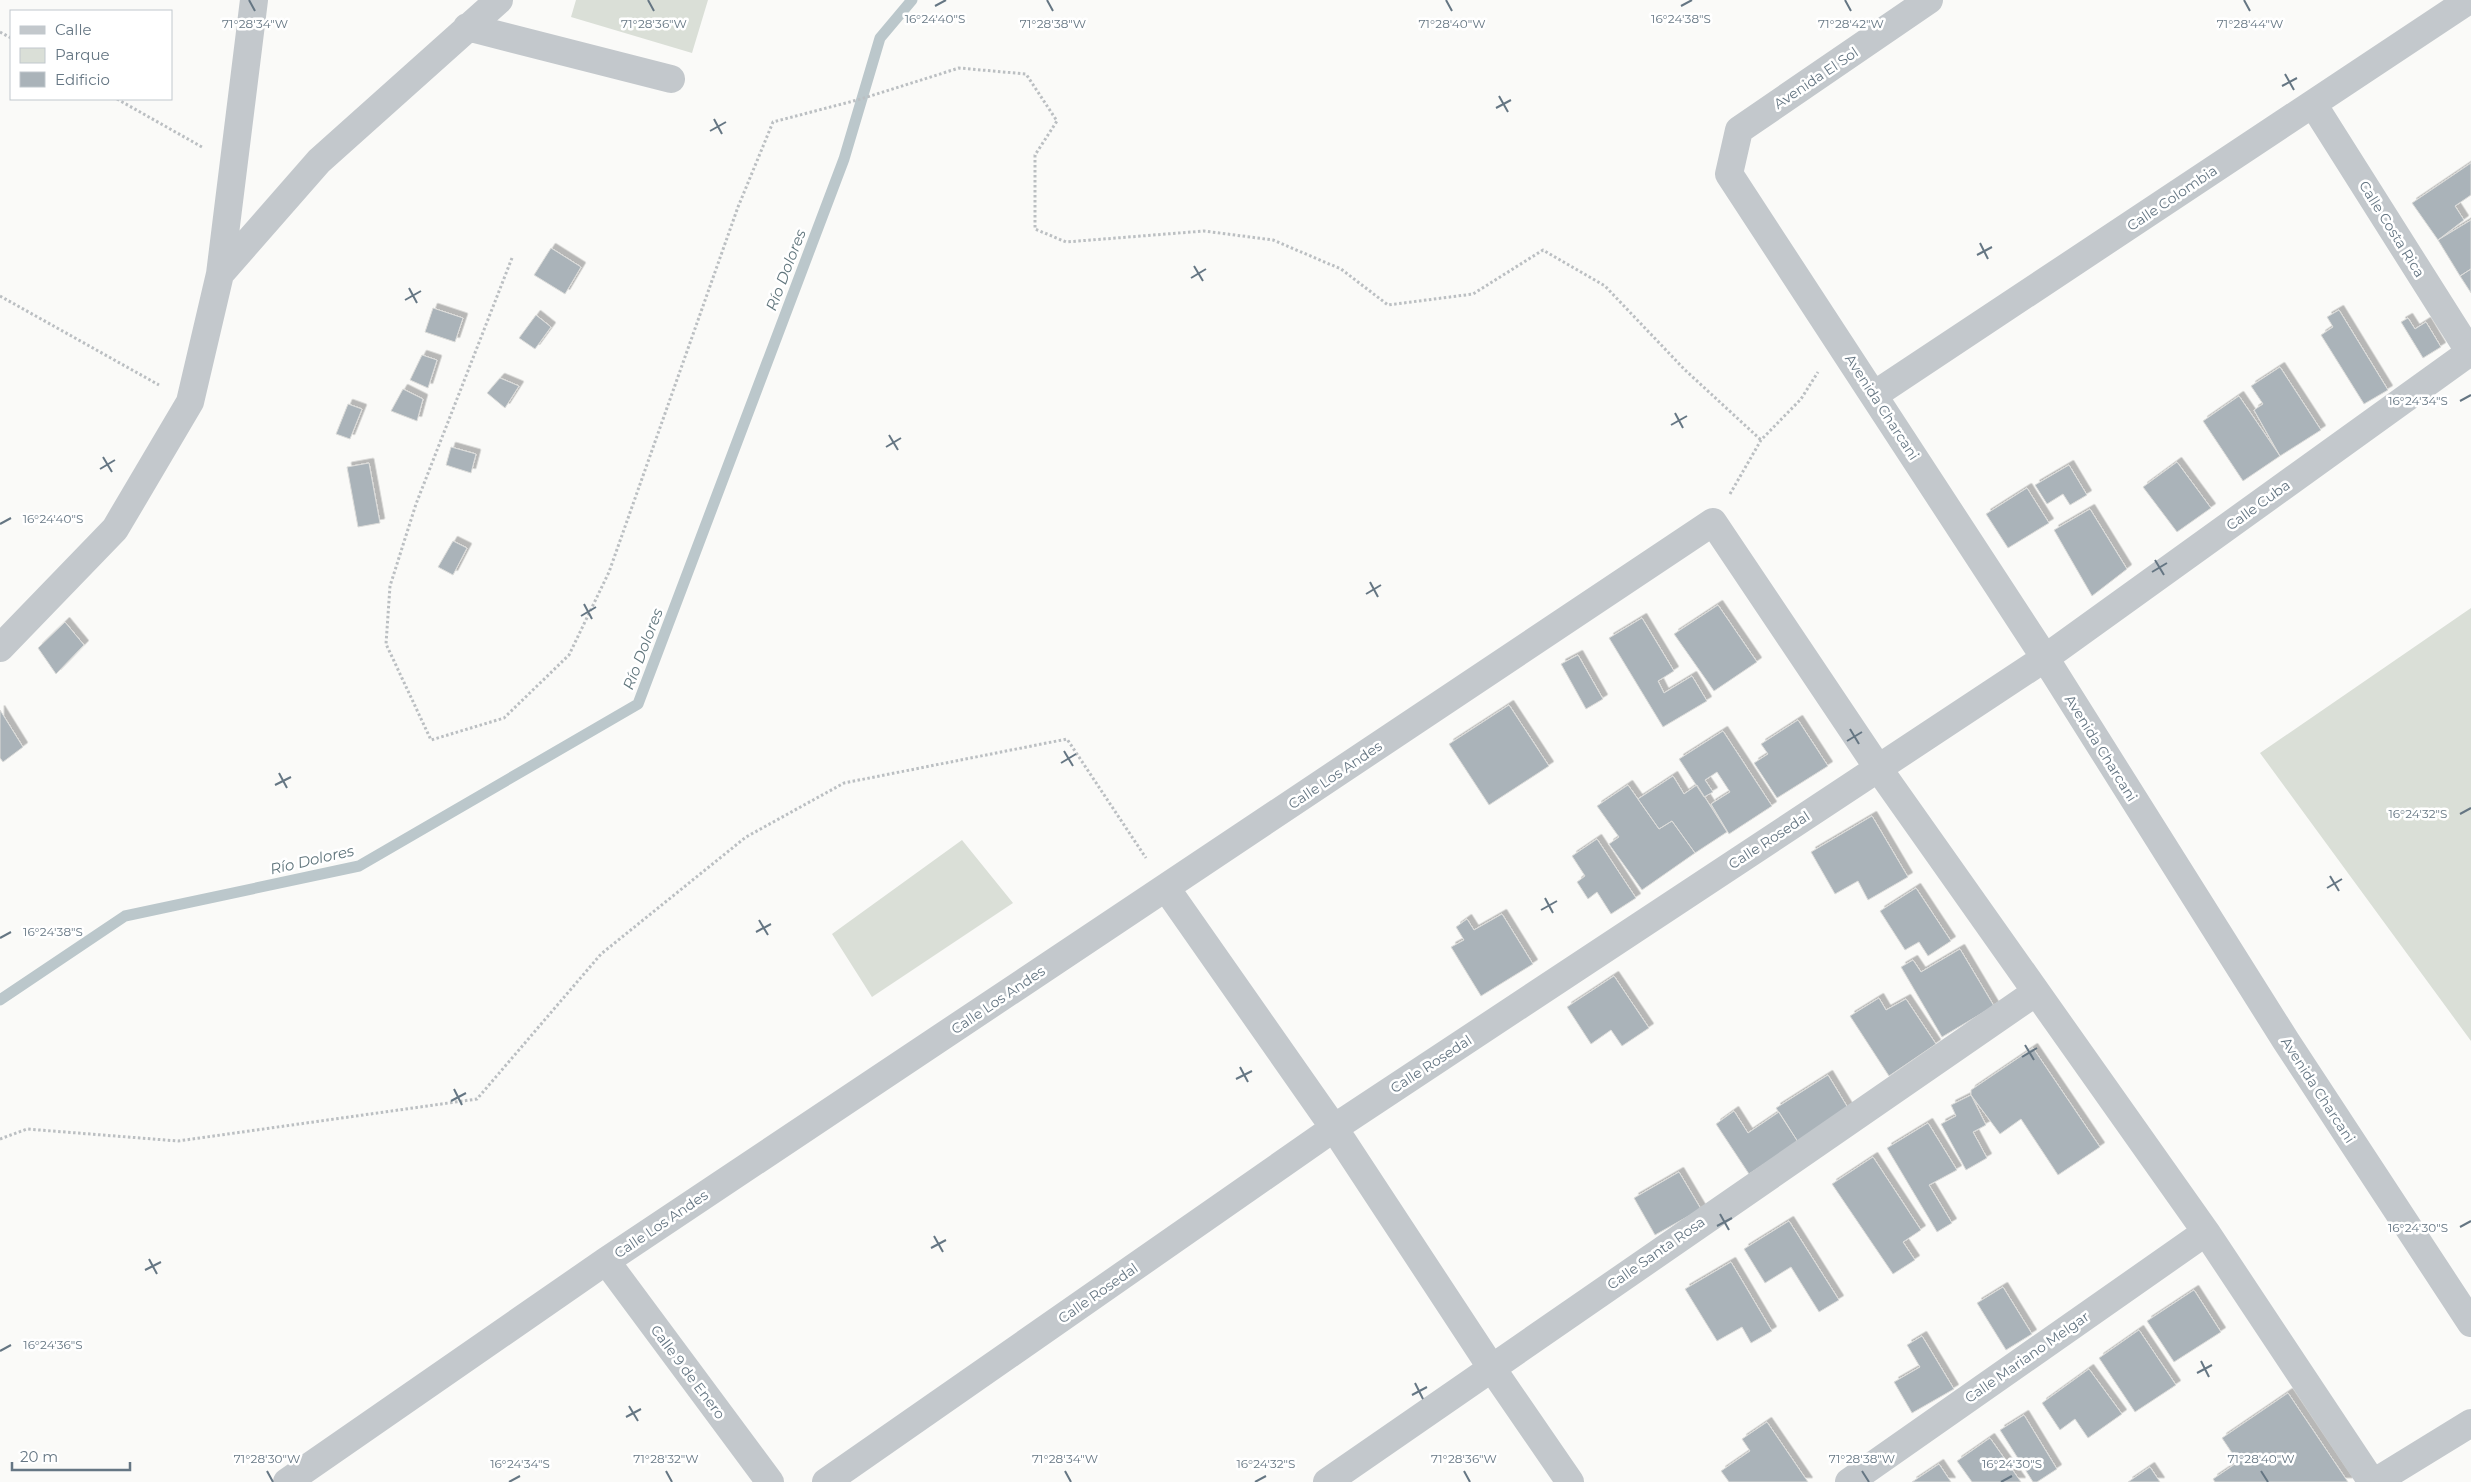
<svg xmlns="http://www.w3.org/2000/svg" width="2471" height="1482" font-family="Montserrat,sans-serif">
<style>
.green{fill:#dadfd7}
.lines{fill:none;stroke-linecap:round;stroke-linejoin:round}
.stream{stroke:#bbc7cb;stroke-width:11}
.building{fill:#aab3b9;stroke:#dcdcda;filter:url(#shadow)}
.path{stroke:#bbbfc2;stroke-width:3;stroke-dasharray:2.5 2.5;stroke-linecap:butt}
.minor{stroke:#c3c8cc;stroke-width:28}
.ticks{fill:none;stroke:#657683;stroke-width:2}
.labels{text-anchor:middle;stroke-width:5;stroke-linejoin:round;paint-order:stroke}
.street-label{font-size:14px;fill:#657683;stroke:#fff}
.water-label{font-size:15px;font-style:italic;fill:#60757c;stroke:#fff}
.ticks-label{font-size:12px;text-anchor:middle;fill:#657683;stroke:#fff;stroke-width:5;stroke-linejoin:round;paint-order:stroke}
</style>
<defs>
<filter id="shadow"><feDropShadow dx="4.5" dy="-4.5" stdDeviation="0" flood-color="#0004"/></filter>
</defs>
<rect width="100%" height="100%" fill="#fafaf8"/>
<path class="green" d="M576,0h132l-16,53 -121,-36z
M2471,608v433l-211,-288z
M962,840l51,63 -141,94 -40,-63z"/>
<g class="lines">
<path class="stream" d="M0,1000l125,-84 234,-50 279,-162 206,-545 36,-121 32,-38"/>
</g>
<path class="building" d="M2471,163v32l-16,11 9,14 -26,20 -26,-37z
M2471,220v49l-11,7 -22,-36z
M551,248l30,19 -16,27 -31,-19z
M2471,269v24l-11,-17z
M433,308l30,10 -8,24 -30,-10z
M2339,310l49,80 -24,14 -43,-69 12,-8 -6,-10z
M536,315l15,12 -16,22 -16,-11z
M2408,318l7,11 11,-7 15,25 -18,11 -22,-36z
M422,355l15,5 -9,28 -18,-8z
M2280,367l41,63 -41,26 -26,-46 9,-6 -12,-18z
M500,378l19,8 -14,22 -18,-15z
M403,389l20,10 -6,22 -26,-10z
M2239,396l41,60 -37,25 -40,-60z
M348,404l14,5 -12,30 -14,-5z
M451,447l25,7 -5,19 -25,-8z
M2177,462l34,46 -34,24 -34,-45z
M369,463l11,60 -22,4 -11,-60z
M2069,465l18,30 -17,10 -7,-11 -16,10 -12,-19z
M2027,488l22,35 -41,25 -22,-34z
M2090,509l37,60 -35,27 -38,-66z
M453,541l14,7 -14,27 -15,-8z
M1718,605l39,57 -43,29 -40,-57z
M1642,618l32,53 -16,10 6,12 28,-17 15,25 -44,26 -54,-89z
M65,622l19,23 -28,29 -18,-26z
M1578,655l25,44 -17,10 -25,-45z
M1509,705l40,61 -60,39 -40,-61z
M0,710l23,37 -20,15 -3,-4z
M1798,720l30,46 -51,32 -23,-35 14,-9 -7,-10z
M1723,731l49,75 -43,28 -18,-30 19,-12 -13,-20 -12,8 8,12 -9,5 -25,-38z
M1673,776l11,18 13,-9 30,47 -32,21 -23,-32 -13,8 -21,-30z
M1628,785l31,44 13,-8 23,32 -53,37 -33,-46 10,-7 -22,-31z
M1872,816l36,61 -40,23 -10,-19 -23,13 -24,-42z
M1597,839l39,59 -25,16 -14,-22 -9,7 -11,-17 8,-6 -13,-20z
M1916,888l35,53 -23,15 -9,-14 -14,8 -25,-39z
M1502,914l31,50 -52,32 -30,-49 13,-7 -8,-13 11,-8 7,11z
M1960,949l34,57 -52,31 -41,-70 12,-7 8,12z
M1614,976l35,52 -27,18 -11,-16 -20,14 -24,-37z
M1879,998l7,12 20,-11 30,45 -47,32 -39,-60z
M2033,1048l67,99 -42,28 -37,-56 -21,15 -29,-39v-5z
M1828,1075l20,33 -50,34 -22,-34z
M1971,1095l15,30 -13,7 14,26 -21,12 -25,-46 15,-8 -5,-11z
M1734,1111l14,22 31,-21 19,30 -49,32 -33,-50z
M1928,1123l29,47 -28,15 23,38 -15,9 -50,-84z
M1873,1157l48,73 -18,12 12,18 -22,14 -61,-90z
M1679,1172l22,37 -46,26 -21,-37z
M1789,1221l50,79 -20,12 -28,-45 -26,16 -21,-34z
M1731,1262l41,69 -21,12 -9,-16 -25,14 -32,-52z
M2003,1287l29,47 -26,16 -29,-47z
M2194,1290l27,42 -47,30 -27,-41z
M2139,1330l37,55 -41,27 -36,-54z
M1922,1336l32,53 -42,24 -18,-31 26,-15 -13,-22z
M2089,1369l33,45 -34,24 -13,-19 -15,11 -18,-27z
M2288,1393l60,89h-133l-2,-3 25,-17 -16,-24z
M2024,1415l33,54 -20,13h-4l-33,-52z
M1767,1422l41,60h-79l-8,-11 29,-20 -8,-12z
M1990,1438l31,44h-49l-15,-21z
M1939,1464l12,18h-39z
M2150,1467l10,15h-32z"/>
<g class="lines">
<path class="path" d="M0,32l11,6
M117,99l85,48
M512,258l-96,246 -26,82 -4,58 45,96 73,-22 65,-63 40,-83 129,-365 35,-85 88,-23 98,-31 67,6 31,47 -22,34v74l31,13 138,-11 69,9 68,29 47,36 85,-11 70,-44 62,36 79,83 77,71
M0,296l159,89
M1730,494l31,-54 40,-41 17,-27
M0,1139l27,-10 151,12 299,-42 124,-145 145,-117 98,-54 223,-44 79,119"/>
<path class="minor" d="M1929,0l-190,130 -10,44 316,484 241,383 185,282
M467,27l204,52
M2313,104l158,250
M220,274l99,-113 180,-161
M1874,395l595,-395
M0,648l115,-119 75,-127 30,-128 34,-274
M1166,888l168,240 157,239 79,115
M606,1261l164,221
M287,1482l319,-221 1107,-739 165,246 328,464 166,250
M826,1482l508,-354 711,-470 425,-306
M1327,1482l709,-490
M1849,1482l357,-250
M2375,1482l96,-59"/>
</g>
<path class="ticks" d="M249,0l6,11M648,0l6,11M1047,0l6,11M1446,0l6,11M1845,0l6,11M2244,0l6,11M935,6l11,-6M1681,6l11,-6M2285,74l9,16M2282,86l15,-8M1499,96l9,16M1496,108l15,-8M714,119l8,15M710,131l16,-9M1980,243l8,16M1977,255l15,-8M1194,266l9,15M1191,278l15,-9M409,288l8,15M405,300l16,-9M2460,401l11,-6M1675,413l8,15M1671,425l16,-9M889,435l9,15M886,447l15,-9M103,457l9,15M100,469l15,-9M0,524l11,-6M2155,560l9,15M2152,572l15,-9M1370,582l8,15M1366,594l15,-9M584,604l8,15M581,616l15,-9M1850,729l9,15M1847,741l15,-9M1064,751l9,15M1061,763l15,-9M279,773l8,15M275,785l16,-8M2460,814l11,-6M2330,876l9,15M2327,888l15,-9M1545,898l8,15M1541,910l16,-9M759,920l9,15M756,932l15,-8M0,938l11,-6M2025,1045l9,15M2022,1057l15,-9M1240,1067l8,15M1236,1079l16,-8M454,1089l8,16M451,1101l15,-8M1720,1214l9,16M1717,1226l15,-8M2460,1227l11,-6M934,1236l9,16M931,1248l15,-8M149,1259l8,15M145,1270l16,-8M0,1351l11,-6M2201,1361l8,16M2197,1373l15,-8M1415,1383l8,16M1412,1395l15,-8M629,1406l9,15M626,1417l15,-8M267,1471l6,11M666,1471l6,11M1065,1471l6,11M1464,1471l6,11M1862,1471l7,11M2261,1471l7,11M509,1482l11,-6M1255,1482l11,-6M2001,1482l11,-6"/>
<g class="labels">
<g class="street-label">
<text transform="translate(1816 78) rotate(-34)" y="5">Avenida El Sol</text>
<text transform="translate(2172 198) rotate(-34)" y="5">Calle Colombia</text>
<text transform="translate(2392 229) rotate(58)" y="5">Calle Costa Rica</text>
<text transform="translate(1882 407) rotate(57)" y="5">Avenida Charcani</text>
<text transform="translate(2258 505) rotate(-36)" y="5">Calle Cuba</text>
<text transform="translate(2101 748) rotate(58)" y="5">Avenida Charcani</text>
<text transform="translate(1335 775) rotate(-34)" y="5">Calle Los Andes</text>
<text transform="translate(1769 840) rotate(-33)" y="5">Calle Rosedal</text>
<text transform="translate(998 1000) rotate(-34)" y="5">Calle Los Andes</text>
<text transform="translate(1431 1064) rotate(-33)" y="5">Calle Rosedal</text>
<text transform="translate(2318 1090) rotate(57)" y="5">Avenida Charcani</text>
<text transform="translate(661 1224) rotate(-34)" y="5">Calle Los Andes</text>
<text transform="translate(1656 1253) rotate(-35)" y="5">Calle Santa Rosa</text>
<text transform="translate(1098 1293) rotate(-35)" y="5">Calle Rosedal</text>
<text transform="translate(2027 1357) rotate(-35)" y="5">Calle Mariano Melgar</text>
<text transform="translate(688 1372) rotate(53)" y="5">Calle 9 de Enero</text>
</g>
<g class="water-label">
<text transform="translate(786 270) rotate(-69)" y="5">Río Dolores</text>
<text transform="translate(643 649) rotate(-69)" y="5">Río Dolores</text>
<text transform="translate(312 860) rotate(-13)" y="5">Río Dolores</text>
</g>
</g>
<g class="ticks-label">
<text x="935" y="23">16°24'40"S</text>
<text x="1681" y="23">16°24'38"S</text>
<text x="255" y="28">71°28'34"W</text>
<text x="654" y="28">71°28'36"W</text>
<text x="1053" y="28">71°28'38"W</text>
<text x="1452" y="28">71°28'40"W</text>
<text x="1851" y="28">71°28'42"W</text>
<text x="2250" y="28">71°28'44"W</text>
<text x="2418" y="405">16°24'34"S</text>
<text x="53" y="523">16°24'40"S</text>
<text x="2418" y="818">16°24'32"S</text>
<text x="53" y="936">16°24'38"S</text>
<text x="2418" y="1232">16°24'30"S</text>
<text x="53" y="1349">16°24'36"S</text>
<text x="267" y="1463">71°28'30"W</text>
<text x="666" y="1463">71°28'32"W</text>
<text x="1065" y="1463">71°28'34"W</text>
<text x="1464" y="1463">71°28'36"W</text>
<text x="1862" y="1463">71°28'38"W</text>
<text x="2261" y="1463">71°28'40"W</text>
<text x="520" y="1468">16°24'34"S</text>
<text x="1266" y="1468">16°24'32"S</text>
<text x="2012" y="1468">16°24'30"S</text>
</g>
<rect x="10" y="10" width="162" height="90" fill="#ffffff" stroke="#c1c8cd"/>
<rect x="20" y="26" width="25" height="8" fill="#c3c8cc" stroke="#c1c8cd"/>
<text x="55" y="35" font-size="15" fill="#657683">Calle</text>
<rect x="20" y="48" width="25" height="15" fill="#dadfd7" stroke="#c1c8cd"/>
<text x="55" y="60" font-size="15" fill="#657683">Parque</text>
<rect x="20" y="72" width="25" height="15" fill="#aab3b9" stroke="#c1c8cd"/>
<text x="55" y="85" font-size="15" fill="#657683">Edificio</text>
<path d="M12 1462v8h118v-8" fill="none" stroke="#657683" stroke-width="2.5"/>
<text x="20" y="1462" font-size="15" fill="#657683" stroke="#ffffff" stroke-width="4" paint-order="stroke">20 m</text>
</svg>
